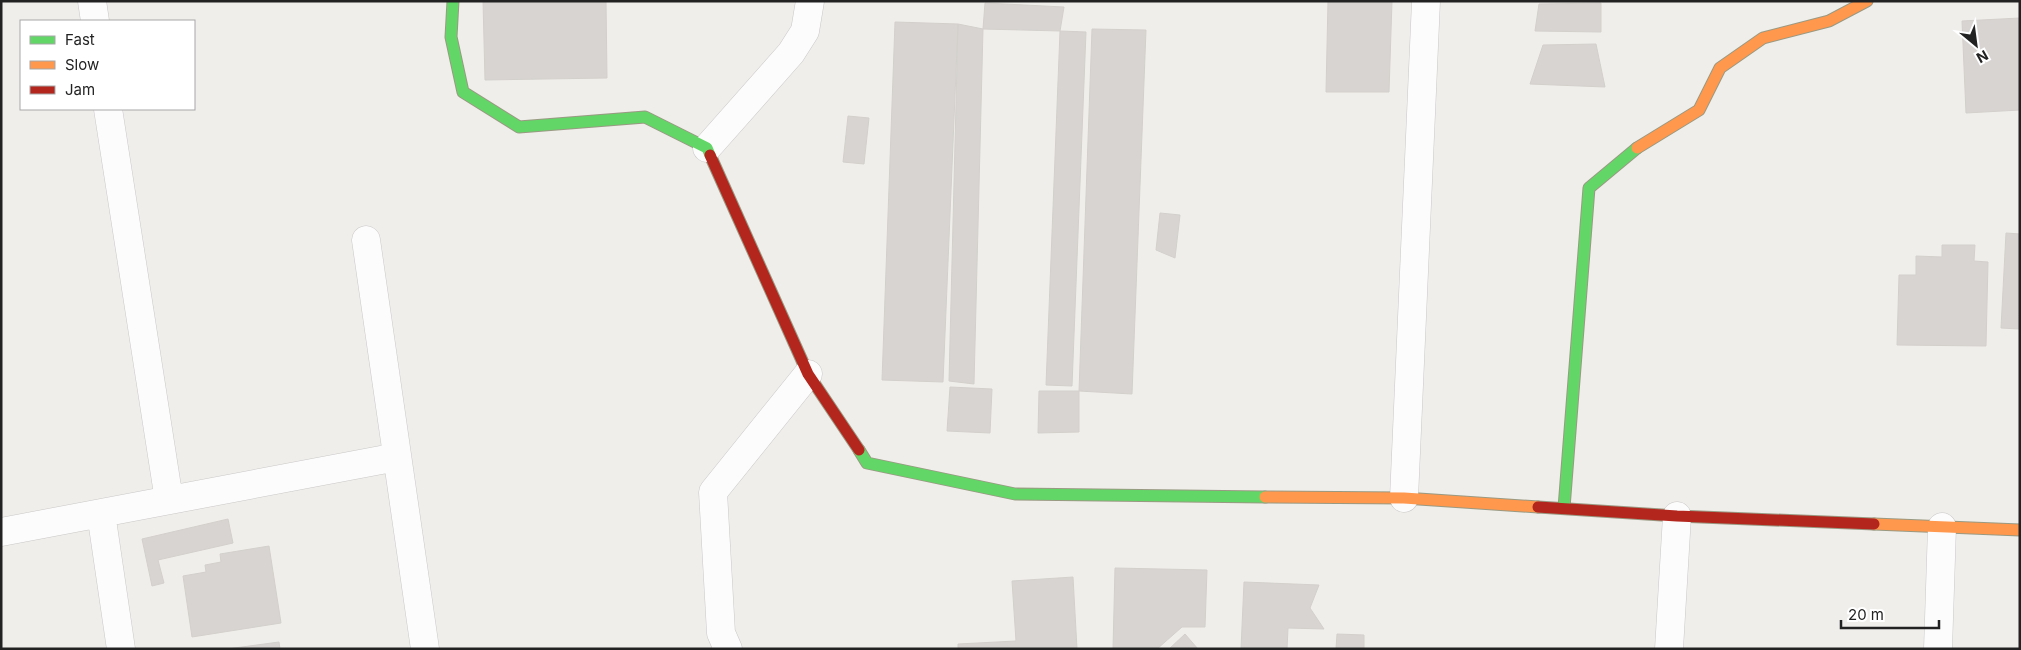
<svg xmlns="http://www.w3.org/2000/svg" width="2021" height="650" font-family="Inter,sans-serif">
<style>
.building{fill:#d7d4d2;stroke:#d3d0cc}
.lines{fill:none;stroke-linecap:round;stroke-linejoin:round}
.street-casing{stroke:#c9c8c7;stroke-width:29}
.fast-casing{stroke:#999a82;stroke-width:13}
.slow-casing{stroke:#999a82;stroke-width:13}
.jam-casing{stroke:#999a82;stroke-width:13}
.street{stroke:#fdfcfc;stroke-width:28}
.fast{stroke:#63d668;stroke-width:11}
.slow{stroke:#ff974d;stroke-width:11}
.jam{stroke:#b3261e;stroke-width:11}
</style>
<rect width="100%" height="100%" fill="#f0eeeb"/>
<path class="building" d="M483,1h123l1,77 -122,2z
M1328,1h64l-3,91h-63z
M985,3l79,4 -4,24 -77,-2z
M1601,3v29l-66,-1 4,-27z
M2020,18v92l-54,3 -4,-92z
M895,22l63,2 -15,358 -61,-2z
M958,24l25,5 -9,355 -25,-3z
M1092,29l54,1 -14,364 -53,-3z
M1060,31l26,1 -14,354 -26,-1z
M1596,44l9,43 -75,-3 13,-39z
M848,116l21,2 -5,46 -21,-2z
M1160,213l20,2 -5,43 -19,-8z
M2006,233l14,1 -1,95 -18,-1z
M1942,245h33l-1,16 14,1 -2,84 -89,-1 2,-70h17v-19l26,1z
M950,387l42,2 -2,44 -43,-2z
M1039,391h40v41l-41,1z
M228,519l5,24 -75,17 6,23 -12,3 -10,-47z
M269,546l12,77 -89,14 -9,-61 23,-4 -1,-7 16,-3 -1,-8z
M1115,568l92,2 -2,57h-23l-25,22h-44z
M1073,577l4,72h-119v-5l58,-3 -4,-60z
M1244,582l75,3 -9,23 14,21 -36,-1 -1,21h-46z
M1185,634l13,15h-29z
M1337,634l27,1v14h-28z
M279,642l1,7h-53z"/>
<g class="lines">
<defs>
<path id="street" d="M92,1l3,20
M108,109l61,391
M707,148l84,-95 14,-22 5,-30
M366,240l59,409
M1404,498l22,-497
M101,513l20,136
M1,532l396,-75
M728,649l-7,-16 -8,-141 95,-118
M1669,649l8,-133
M1938,649l4,-122"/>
<path id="fast" d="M453,1l-2,36 12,55 56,35 126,-10 62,31 3,7
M859,450l8,13 148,31 250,3
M1564,508l25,-320 48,-40"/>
<path id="slow" d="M1637,148l62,-38 21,-42 43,-30 66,-17 38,-20
M1265,497l139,1 134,9
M1874,524l146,6"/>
<path id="jam" d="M710,155l98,219 51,76
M1538,507l139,9 197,8"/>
</defs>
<use href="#street" class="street-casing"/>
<use href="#fast" class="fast-casing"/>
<use href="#slow" class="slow-casing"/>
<use href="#jam" class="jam-casing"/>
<use href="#street" class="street"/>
<use href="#fast" class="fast"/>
<use href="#slow" class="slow"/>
<use href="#jam" class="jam"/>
</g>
<rect width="2021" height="650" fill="none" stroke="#222222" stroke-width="5"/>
<rect x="20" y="20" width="175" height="90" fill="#ffffff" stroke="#a7a7a7"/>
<rect x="30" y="36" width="25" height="8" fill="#63d668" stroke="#a7a7a7"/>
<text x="65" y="45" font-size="15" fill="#222222">Fast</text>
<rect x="30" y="61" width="25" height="8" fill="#ff974d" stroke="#a7a7a7"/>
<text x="65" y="70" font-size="15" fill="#222222">Slow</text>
<rect x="30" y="86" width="25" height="8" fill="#b3261e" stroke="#a7a7a7"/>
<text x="65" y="95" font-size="15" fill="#222222">Jam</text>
<g transform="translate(1976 45) rotate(151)" stroke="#ffffff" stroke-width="4" paint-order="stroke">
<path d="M0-4L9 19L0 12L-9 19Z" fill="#222222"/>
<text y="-8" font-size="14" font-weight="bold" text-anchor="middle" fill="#222222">N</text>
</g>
<path d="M1841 620v8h98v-8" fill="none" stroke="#222222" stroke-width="2.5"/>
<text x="1848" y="620" font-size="15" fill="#222222" stroke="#ffffff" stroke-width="4" paint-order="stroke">20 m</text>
</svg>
